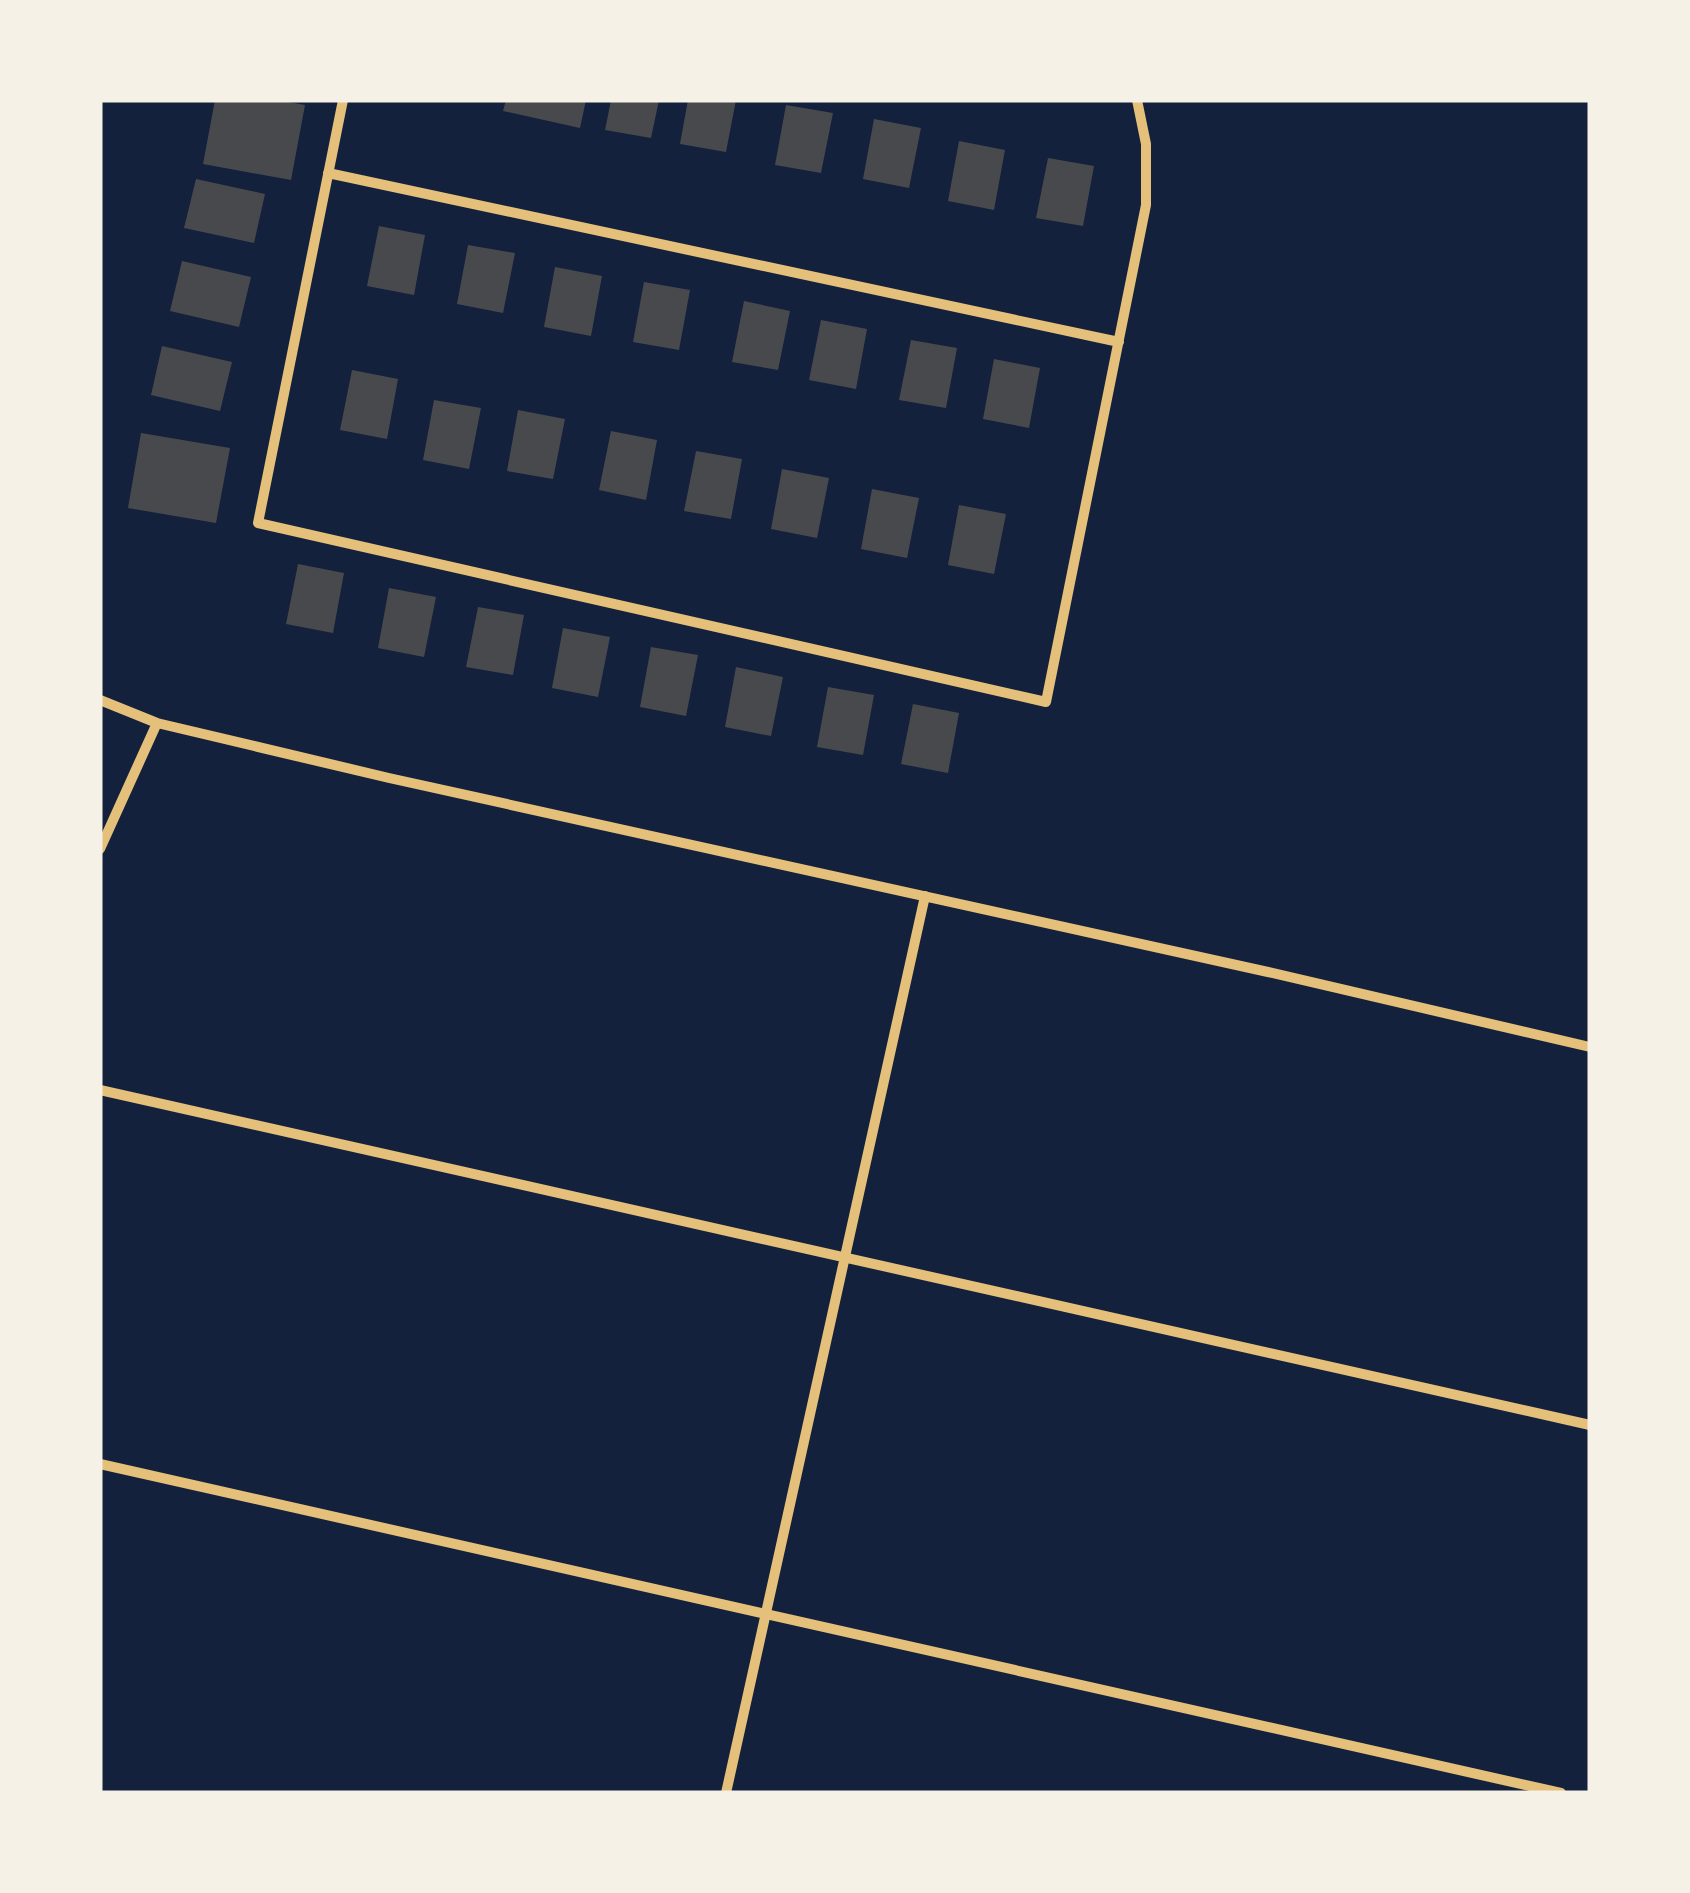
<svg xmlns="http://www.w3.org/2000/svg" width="1690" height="1893" font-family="'DejaVu Sans',sans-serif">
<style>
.building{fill:#48494c}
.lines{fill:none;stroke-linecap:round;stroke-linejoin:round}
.minor{stroke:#e5c07b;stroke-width:10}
</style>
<rect width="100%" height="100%" fill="#14213d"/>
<path class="building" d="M215,100h62l28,5 -14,75 -88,-16z
M506,100h80l-6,28 -77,-17z
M611,100h48l-8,38 -46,-8z
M688,100h48l-10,52 -46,-8z
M786,105l47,8 -12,60 -46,-8z
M874,119l47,9 -12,60 -46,-9z
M959,141l46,9 -11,60 -46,-9z
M1048,158l46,8 -11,60 -47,-8z
M196,179l69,15 -11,49 -70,-15z
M379,226l46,9 -11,60 -47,-9z
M468,245l47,8 -12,60 -46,-9z
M182,261l69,16 -12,50 -69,-16z
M555,267l47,9 -11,60 -47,-9z
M644,282l46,8 -11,60 -46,-8z
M744,301l46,10 -12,59 -46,-8z
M821,320l46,9 -11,60 -47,-9z
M911,340l46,8 -11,60 -47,-8z
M162,346l70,16 -12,49 -69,-16z
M994,359l46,9 -11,60 -46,-9z
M352,370l46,9 -11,60 -47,-9z
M434,400l47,8 -12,61 -46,-9z
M518,410l47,9 -12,60 -46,-8z
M611,431l46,9 -11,60 -47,-10z
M141,433l89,15 -14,75 -88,-15z
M696,451l46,8 -11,60 -47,-8z
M782,469l47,9 -12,60 -46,-9z
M872,489l47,9 -12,60 -46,-9z
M959,505l47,9 -12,60 -46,-9z
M298,564l46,9 -11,60 -47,-9z
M389,588l47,9 -12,60 -46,-9z
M478,607l46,8 -11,60 -47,-8z
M563,628l47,9 -12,60 -46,-9z
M651,647l47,8 -12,61 -46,-9z
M736,667l47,10 -12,59 -46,-9z
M828,687l46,8 -11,60 -46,-8z
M913,704l46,9 -11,60 -47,-9z"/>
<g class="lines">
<path class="minor" d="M343,100l-85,423 788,179 100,-497v-61l-9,-44
M328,173l791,169
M100,700l57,23 232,55 879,194 322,75
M100,849l57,-126
M100,1090l1490,335
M100,1464l1461,329
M726,1793l199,-897"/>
</g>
<rect width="1690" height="1893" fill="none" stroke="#f6f1e7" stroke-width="205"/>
</svg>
